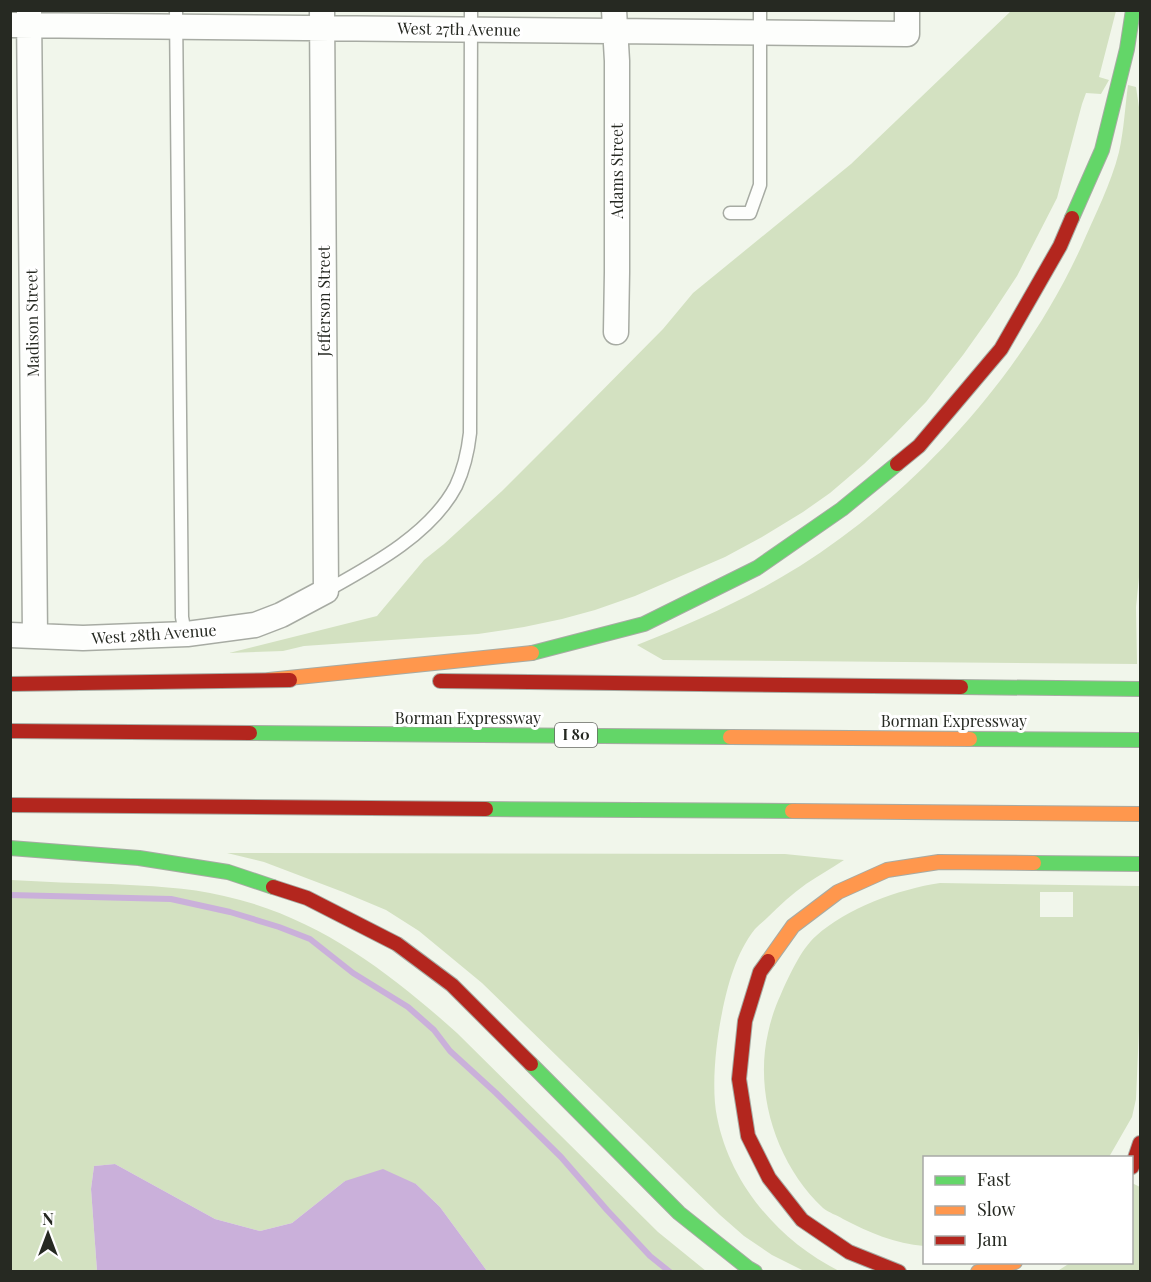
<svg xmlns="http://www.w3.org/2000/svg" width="1151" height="1282" font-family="'Playfair Display',serif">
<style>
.green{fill:#d3e1c1;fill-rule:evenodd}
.water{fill:#cab0da}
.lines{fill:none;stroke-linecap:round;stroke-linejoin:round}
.stream{stroke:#cab0da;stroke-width:6}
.lane-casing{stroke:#a7aba3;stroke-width:15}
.street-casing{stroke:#a7aba3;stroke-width:27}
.fast-casing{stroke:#a7aba3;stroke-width:16}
.slow-casing{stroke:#a7aba3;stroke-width:16}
.jam-casing{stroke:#a7aba3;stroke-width:16}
.lane{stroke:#fdfefc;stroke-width:12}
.street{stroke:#fdfefc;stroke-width:24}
.fast{stroke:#63d668;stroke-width:14}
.slow{stroke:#ff974d;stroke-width:14}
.jam{stroke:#b3261e;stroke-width:14}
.labels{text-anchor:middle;stroke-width:6;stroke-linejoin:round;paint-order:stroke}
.shield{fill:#fff;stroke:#676964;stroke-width:1.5}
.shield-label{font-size:15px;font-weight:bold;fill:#262922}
.street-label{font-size:16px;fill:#262922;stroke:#fff}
</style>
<rect width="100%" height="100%" fill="#f1f6eb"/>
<path class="green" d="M1011,11h105l-17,66 10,3 -8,14 -15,-1 -4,11 -25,94 -40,78 -27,41 -27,38 -37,47 -34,35 -28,27 -34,29 -27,19 -41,25 -37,20 -90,39 -40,14 -33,9 -38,8 -46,7 -174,12 -21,5 -54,2 148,-37 47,-56 20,-16 58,-53 65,-65 96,-97 30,-36 158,-129z
M1128,85l8,2 4,27v453l-4,40 1,57 -474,-4 -26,-15c56,-22 112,-47 163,-79 118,-75 224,-193 282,-321 13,-30 29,-61 37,-93 5,-22 6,-45 9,-67z
M227,853l558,1 59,6c-12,8 -26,16 -38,24 -14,10 -26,21 -38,33 -4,4 -9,8 -13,12 -19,24 -27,55 -33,84 -6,29 -11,75 -5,104 13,67 62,124 122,154h-35l-32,-16 -28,-19 -24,-21 -238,-232 -63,-52 -33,-21 -43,-18 -79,-30z
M11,880c33,2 66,3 100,4 37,2 76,3 113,12 92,20 165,76 233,137l201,199 48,39h-219l-47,-64 -24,-23 -71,-3 -53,42 -32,8 -45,-12 -100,-55 -21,2 -3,23 6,82 -86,1z
M940,883l199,3 1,120 -4,93 -4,18 -23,40 -185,1v88c-28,-2 -56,-14 -81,-27 -6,-4 -14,-6 -20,-11 -46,-43 -69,-114 -55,-175 3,-14 7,-26 13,-39 8,-18 20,-45 35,-58 31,-28 83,-47 124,-53zM1073,892v25h-33v-25z
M1132,1183l8,4v84l-84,1 14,-9 62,-1z"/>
<path class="water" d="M115,1164l100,55 45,12 32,-8 53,-42 38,-12 33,15 24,23 47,64h-390l-6,-82 3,-23z"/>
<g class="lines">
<path class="stream" d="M10,895l161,4 59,13 49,15 31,12 43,34 55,34 26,23 16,21 46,42 65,64 46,53 43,46 20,16"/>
<defs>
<path id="lane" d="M176,10l6,607 2,11 3,6
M730,213h20l10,-28v-175
M326,591c45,-25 105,-57 130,-105 8,-17 12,-35 14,-53l1,-423"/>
<path id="street" d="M29,10l6,625
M614,10l3,51v211l-1,60
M10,25l897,9v-24
M10,635l73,3 104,-4 68,-9 26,-10 45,-24 -4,-581"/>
<path id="fast" d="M1072,218l30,-68 25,-101 6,-39
M532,653l112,-29 113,-56 85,-59 55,-45
M961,687l179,2
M250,733l480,4
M970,739l170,1
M486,809l306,2
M10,848l129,10 89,14 45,15
M1034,863l106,1
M531,1064l148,149 69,55 7,4"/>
<path id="slow" d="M269,680l263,-27
M730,737l240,2
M792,811l348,3
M768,961l25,-35 45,-34 49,-22 52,-8 95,1
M978,1272l37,-10"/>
<path id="jam" d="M897,464l22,-18 82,-97 59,-103 12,-28
M440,681l521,6
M10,684l280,-4
M10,731l240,2
M10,805l476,4
M273,887l34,11 90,46 55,41 79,79
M768,961l-8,11 -15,49 -6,58 9,57 21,42 33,42 47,32 50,20
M1132,1167l8,-24"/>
</defs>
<use href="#lane" class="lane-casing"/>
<use href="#street" class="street-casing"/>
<use href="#fast" class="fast-casing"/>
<use href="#slow" class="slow-casing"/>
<use href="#jam" class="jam-casing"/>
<use href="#lane" class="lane"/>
<use href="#street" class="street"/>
<use href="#fast" class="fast"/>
<use href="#slow" class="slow"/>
<use href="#jam" class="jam"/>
</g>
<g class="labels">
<rect class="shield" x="555" y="723" width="42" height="24" rx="4.5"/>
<g class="shield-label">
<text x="576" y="740">I 80</text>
</g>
<g class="street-label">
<text transform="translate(459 29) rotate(1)" y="6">West 27th Avenue</text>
<text transform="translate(617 171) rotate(-90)" y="6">Adams Street</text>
<text transform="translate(324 301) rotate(-90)" y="6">Jefferson Street</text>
<text transform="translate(32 323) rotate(-91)" y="6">Madison Street</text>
<text transform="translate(154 634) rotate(-4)" y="6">West 28th Avenue</text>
<text x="468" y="724">Borman Expressway</text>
<text x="954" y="727">Borman Expressway</text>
</g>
</g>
<rect width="1151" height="1282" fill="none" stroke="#262922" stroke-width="24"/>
<rect x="923" y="1156" width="210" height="108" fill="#ffffff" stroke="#a8a9a7" stroke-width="1.5"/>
<rect x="935" y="1176" width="30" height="9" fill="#63d668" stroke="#a8a9a7" stroke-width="1.5"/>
<text x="977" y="1186" font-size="18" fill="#262922">Fast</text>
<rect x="935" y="1206" width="30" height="9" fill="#ff974d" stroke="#a8a9a7" stroke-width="1.5"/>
<text x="977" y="1216" font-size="18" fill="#262922">Slow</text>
<rect x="935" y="1236" width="30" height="9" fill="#b3261e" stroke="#a8a9a7" stroke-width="1.5"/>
<text x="977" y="1246" font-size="18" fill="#262922">Jam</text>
<g transform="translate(48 1234)" stroke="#ffffff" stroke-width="4.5" paint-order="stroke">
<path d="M0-4.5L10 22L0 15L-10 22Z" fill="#262922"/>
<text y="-9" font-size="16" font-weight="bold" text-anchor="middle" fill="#262922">N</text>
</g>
</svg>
